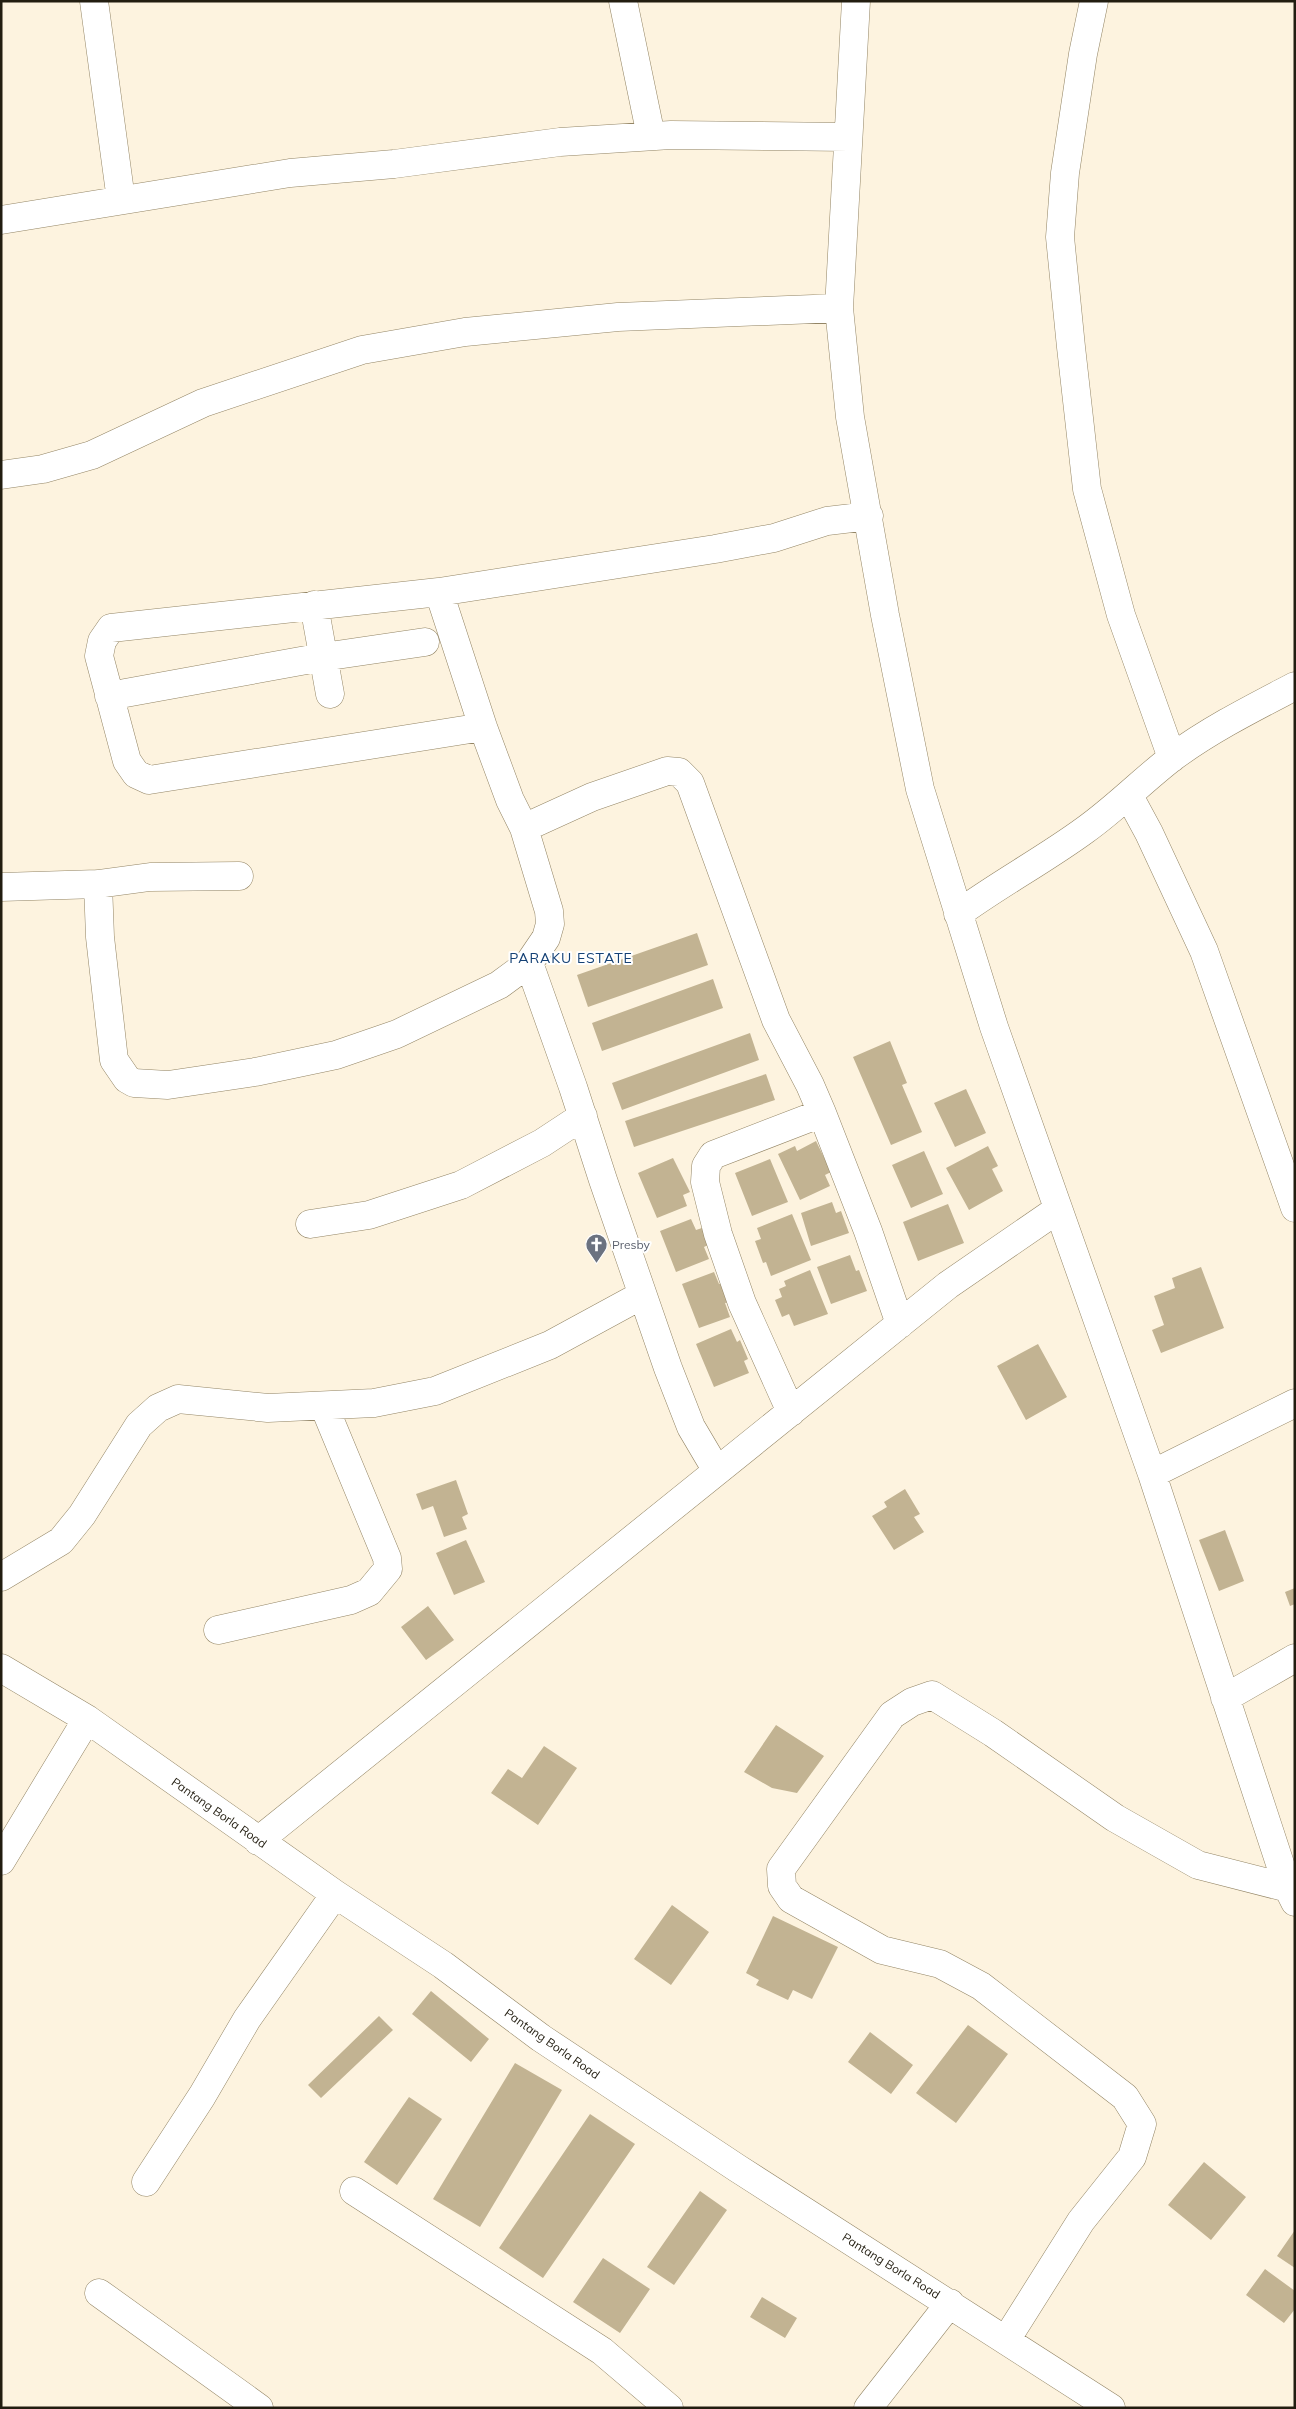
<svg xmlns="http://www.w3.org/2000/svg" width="1296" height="2409" font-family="Mulish,sans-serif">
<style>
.building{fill:#c2b392}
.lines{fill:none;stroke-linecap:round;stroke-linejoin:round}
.minor-casing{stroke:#938565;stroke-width:29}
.minor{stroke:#fff;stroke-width:28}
.labels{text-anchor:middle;stroke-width:4;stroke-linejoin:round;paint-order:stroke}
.worship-label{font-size:12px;fill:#5b616d;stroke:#fff;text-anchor:start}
.street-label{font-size:12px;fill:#221d10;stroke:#fff}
.neighbourhood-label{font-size:14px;letter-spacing:1px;fill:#154175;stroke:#fff}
</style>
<rect width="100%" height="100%" fill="#fdf3df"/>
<path class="building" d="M697,933l11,32 -120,42 -11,-32z
M713,979l10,29 -121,43 -10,-28z
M750,1033l9,27 -137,50 -10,-27z
M890,1041l17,42 -5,2 20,47 -31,13 -38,-88z
M766,1074l9,26 -141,47 -9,-26z
M966,1089l20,44 -31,14 -21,-44z
M816,1141l15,31 -6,3 5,11 -30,14 -22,-46 17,-8 2,5z
M988,1146l10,20 -6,3 11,22 -34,19 -23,-42z
M924,1151l19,43 -32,14 -19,-43z
M673,1158l17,34 -7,3 4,11 -30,12 -19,-45z
M770,1159l18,43 -36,14 -17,-43z
M832,1202l4,11 5,-2 8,22 -38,13 -10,-33z
M948,1204l16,39 -46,18 -15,-39z
M792,1214l19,46 -40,16 -5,-14 -3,1 -8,-22 6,-2 -4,-11z
M691,1219l5,11 6,-2 6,17 -4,2 5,12 -33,13 -16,-41z
M850,1255l6,16 3,-1 8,21 -36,13 -14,-37z
M1201,1267l23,61 -63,25 -9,-23 12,-5 -10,-29 21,-8 -3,-10z
M810,1270l18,44 -34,12 -5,-12 -7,3 -7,-17 7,-3 -3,-8 7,-3 -2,-5z
M714,1272l5,12 3,-1 7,19 -4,1 5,14 -31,11 -17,-44z
M731,1329l6,13 3,-2 8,19 -4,2 5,12 -35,14 -18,-43z
M1038,1344l29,53 -41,23 -29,-54z
M456,1480l12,34 -6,3 5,12 -23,8 -11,-31 -11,4 -6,-16z
M905,1489l15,25 -6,3 10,15 -30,18 -22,-34 15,-9 -3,-5z
M1225,1530l19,51 -25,10 -20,-51z
M466,1540l19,42 -31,13 -18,-42z
M1295,1588v16l-5,2 -5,-14z
M428,1606l26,34 -28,20 -25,-33z
M776,1725l48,31 -27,37 -25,-5 -28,-16z
M544,1746l33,22 -39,57 -47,-32 17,-24 14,9z
M672,1905l37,27 -38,53 -37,-26z
M773,1916l65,31 -26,52 -19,-9 -5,10 -32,-15 3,-5 -13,-7z
M431,1991l58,48 -18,23 -59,-48z
M379,2016l14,14 -72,68 -13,-13z
M968,2025l40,29 -52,69 -40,-30z
M870,2032l43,33 -22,29 -43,-32z
M515,2063l47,27 -82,137 -47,-28z
M409,2097l33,22 -45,66 -33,-23z
M590,2114l45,30 -92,134 -44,-30z
M1204,2162l42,35 -35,43 -43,-35z
M700,2191l27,19 -53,75 -27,-18z
M1295,2230v38l-18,-12z
M603,2258l47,31 -30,44 -47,-31z
M1265,2269l30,22v18l-11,14 -38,-28z
M762,2297l35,21 -12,20 -35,-21z"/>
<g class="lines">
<defs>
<path id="minor" d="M94,1l27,199
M623,1l28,135
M856,1l-17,307 11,109 35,198 35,174 74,238 158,447 136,414 7,14
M1094,1l-11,53 -18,119 -5,64 11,110 16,142 34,126 51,143
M1,220l289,-47 104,-9 166,-22 111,-7 177,2
M1,475l42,-6 49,-14 111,-52 159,-53 103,-18 153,-15 221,-9
M314,605l16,89
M109,696l214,-39 102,-15
M483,727l-334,53 -13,-6 -9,-13 -28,-105 3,-15 9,-13 328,-36 276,-43 59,-11 53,-17 42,-5
M1129,796l20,37 55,118 91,257
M524,828l68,-31 75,-26 12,1 11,11 86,237 34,65 12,28 46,118 32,93
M98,884l2,53 14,123 13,19 7,4 34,2 87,-13 81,-17 61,-21 102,-49 30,-22 17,-25 4,-14 -1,-13 -25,-83 -14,-28 -27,-73 -44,-135
M1,887l97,-3 52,-7 89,-1
M958,914c41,-30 86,-54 127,-84 31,-22 58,-50 88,-73 38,-28 80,-49 122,-71
M529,963l44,124 30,93 65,188 23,59 26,44
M310,1224l59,-9 92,-30 81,-42 41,-27
M791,1412l-49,-109 -24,-69 -13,-52 1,-16 7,-11 109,-42
M1152,1474l143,-71
M1,1577l60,-36 21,-26 57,-90 19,-17 20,-9 90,9 106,-5 61,-12 115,-46 92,-50
M218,1630l133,-30 18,-8 19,-23 -1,-11 -63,-152
M1,1668l86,51 248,175 108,71 98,73 196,130 374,240
M1225,1698l70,-40
M258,1841l690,-556 109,-75
M1,1861l86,-142
M146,2182l56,-86 45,-77 88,-125
M354,2191l248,160 67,57
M99,2293l160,115
M1006,2340l75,-119 51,-64 10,-33 -17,-27 -144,-111 -41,-22 -58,-14 -91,-51 -9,-13 -1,-17 111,-154 20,-13 20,-7 61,38 122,85 83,47 90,23
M868,2408l82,-105"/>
</defs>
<use href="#minor" class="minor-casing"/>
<use href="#minor" class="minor"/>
</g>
<defs>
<symbol id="church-pin" viewBox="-11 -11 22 30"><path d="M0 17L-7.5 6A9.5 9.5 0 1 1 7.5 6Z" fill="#6b7280" stroke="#fff"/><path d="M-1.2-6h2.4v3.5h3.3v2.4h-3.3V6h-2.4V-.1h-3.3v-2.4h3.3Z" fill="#fff"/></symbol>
</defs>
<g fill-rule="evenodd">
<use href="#church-pin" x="584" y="1232" width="25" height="34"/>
</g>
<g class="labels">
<g class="worship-label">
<text x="612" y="1249">Presby</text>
</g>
<g class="street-label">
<text transform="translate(219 1813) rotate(35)" y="4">Pantang Borla Road</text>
<text transform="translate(552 2044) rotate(35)" y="4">Pantang Borla Road</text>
<text transform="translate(891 2266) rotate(32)" y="4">Pantang Borla Road</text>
</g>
<g class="neighbourhood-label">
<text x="571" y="963">PARAKU ESTATE</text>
</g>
</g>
<rect width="1296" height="2409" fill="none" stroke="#221d10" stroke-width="5"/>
</svg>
